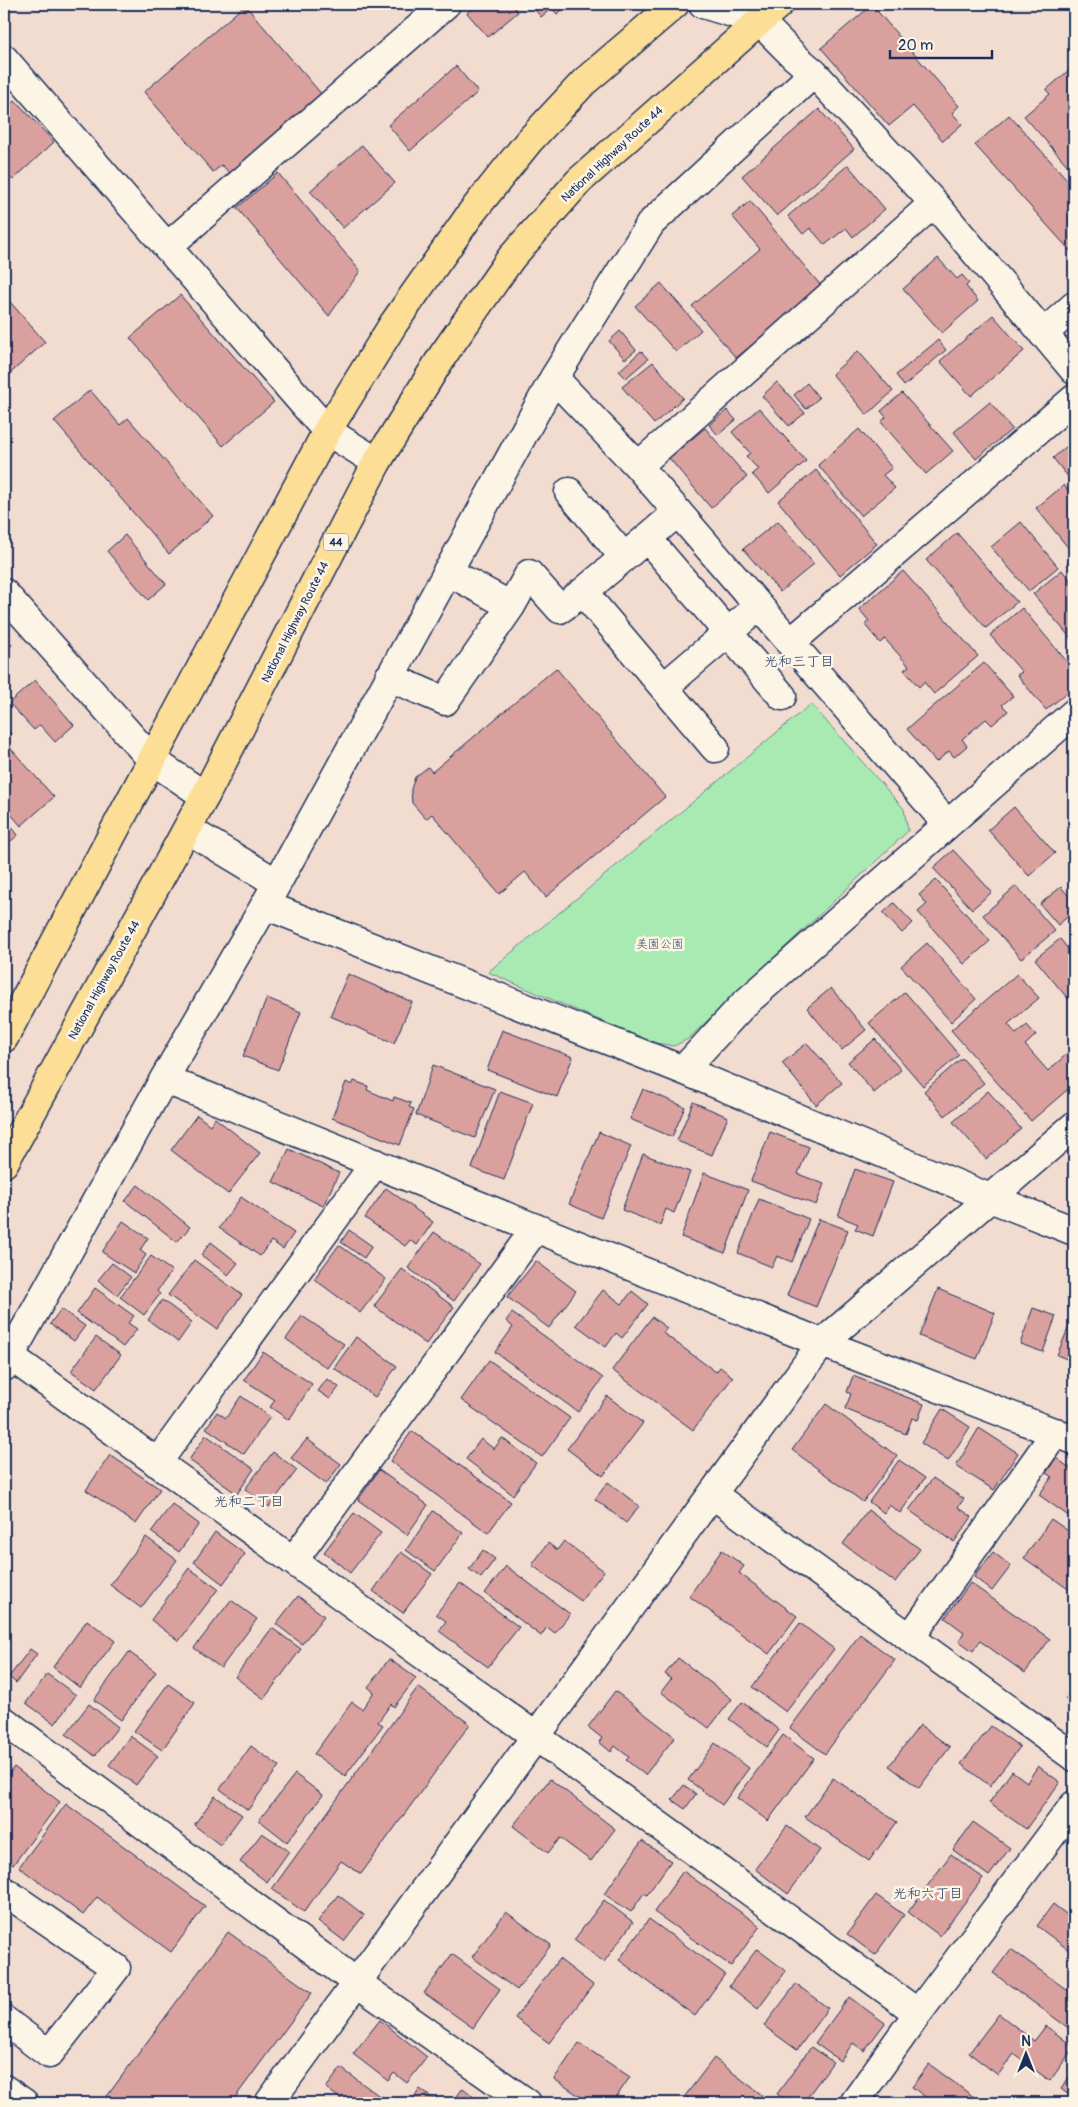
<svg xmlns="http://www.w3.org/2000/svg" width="1078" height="2107" font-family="Pangolin,'Klee One',sans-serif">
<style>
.green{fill:#a9eab2;stroke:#628c88}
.building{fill:#daa09e;stroke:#1b2f5e}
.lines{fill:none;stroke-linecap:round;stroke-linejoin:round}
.minor-casing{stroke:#1b2f5e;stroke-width:31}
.highway-casing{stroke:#1b2f5e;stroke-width:31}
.minor{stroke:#fcf5e5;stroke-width:28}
.highway{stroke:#fcde96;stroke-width:28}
.labels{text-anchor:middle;stroke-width:5;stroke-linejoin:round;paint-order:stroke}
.shield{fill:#fcf5e5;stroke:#5e6a86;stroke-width:1}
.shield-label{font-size:11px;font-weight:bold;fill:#1b2f5e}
.street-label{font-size:12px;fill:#1b2f5e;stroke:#fcf5e5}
.park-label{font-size:12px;fill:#37546f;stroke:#fcf5e5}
.neighbourhood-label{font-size:14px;fill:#1b2f5e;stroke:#fcf5e5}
</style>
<rect width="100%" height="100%" fill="#f2dcd0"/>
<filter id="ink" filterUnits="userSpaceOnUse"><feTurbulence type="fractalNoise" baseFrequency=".02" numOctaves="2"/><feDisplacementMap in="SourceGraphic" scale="10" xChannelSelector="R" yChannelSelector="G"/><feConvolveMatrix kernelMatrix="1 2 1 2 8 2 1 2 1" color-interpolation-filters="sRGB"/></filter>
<g filter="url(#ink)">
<path class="green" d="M811,704l93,105 4,22 -220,208 -14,7 -24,-4 -162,-70z"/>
<path class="building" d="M478,4h33l7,8 -30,25 -21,-24z
M530,4h40l-13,10 -5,-6 -11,9z
M245,5l79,92 -92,79 -10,-11 -9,7 -69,-80z
M872,5l87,101 -7,7 10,11 -19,17 -30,-35 -24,20 -68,-78z
M456,66l22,26 -68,59 -22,-26z
M1074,66v107l-50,-57 26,-22 -4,-4z
M15,100l39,42 -41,38 -9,-9v-61z
M819,109l35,40 -77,67 -35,-40z
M1009,115l65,72v68l-99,-110z
M362,145l33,38 -52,45 -33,-37z
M848,165l37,44 -32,28 -7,-9 -21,17 -15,-17 -7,6 -15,-18z
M278,173l82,98 -31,45 -92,-108z
M750,201l72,86 -86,71 -44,-52 68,-57 -28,-33z
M938,258l19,21 5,-4 7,8 -3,3 12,15 -36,32 -39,-44z
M661,283l40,47 -25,22 -41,-46z
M4,295l41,47 -41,37z
M180,295l94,107 -51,44 -93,-108z
M993,315l31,36 -53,45 -31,-35z
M620,331l16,19 -11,9 -16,-18z
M938,340l8,10 -42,36 -8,-11z
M641,351l7,8 -22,19 -7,-7z
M858,351l35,40 -26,24 -35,-41z
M653,362l30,36 -29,26 -32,-37z
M777,382l28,31 -16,13 -27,-30z
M807,383l12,15 -13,11 -12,-14z
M90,390l30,35 8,-7 85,98 -44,38 -115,-133z
M902,393l51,58 -27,23 -45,-52 5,-5 -5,-6z
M990,402l22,27 -36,30 -22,-27z
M759,408l47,53 -37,32 -17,-19 6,-5 -12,-13 4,-3 -18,-21z
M727,410l9,10 -18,15 -9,-10z
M705,428l42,49 -36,31 -42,-50z
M859,429l33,39 -9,7 12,13 -34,28 -43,-51z
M1074,440v44l-21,-26z
M816,470l61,74 -37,31 -62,-74z
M1064,485l10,14v47l-4,4 -34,-42z
M778,521l36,43 -34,28 -37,-43z
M1021,522l37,45 -29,24 -38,-44z
M957,533l60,69 -31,26 -60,-68z
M125,535l41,49 -18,16 -41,-49z
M1074,557v14l-7,-8z
M1062,570l12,15v57l-41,-48z
M903,571l75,85 -44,38 -10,-12 -5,5 -15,-17 5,-4 -24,-27 -5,4 -15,-18 4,-4 -10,-12z
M1022,608l52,62v17l-28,23 -29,-35 5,-3 -32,-37z
M4,635l8,10 -8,7z
M984,663l29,33 -11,9 6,6 -16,14 -6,-6 -24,20 5,7 -13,11 -5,-6 -13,11 -29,-33z
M556,668l109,129 -119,100 -21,-25 -26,22 -67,-80 -6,5 -14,-16 -1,-14 4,-12 13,-10 4,5z
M35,680l39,45 -19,17 -15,-17 -6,5 -25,-27z
M4,725l7,9 -7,7 50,56 -33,29 -17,-20z
M1014,807l41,46 -26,23 -41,-46z
M4,817l14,18 -14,12z
M953,850l39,42 -20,17 -39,-41z
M936,880l54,61 -26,23 -46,-52 9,-8 -8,-9z
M1016,886l39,45 -34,28 -38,-44z
M1061,887l13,15v9l-16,14 -18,-21z
M894,903l19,20 -11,10 -19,-20z
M1074,920v12l-5,-7z
M1060,939l14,17v50l-39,-47z
M927,943l49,56 -25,23 -50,-56z
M348,974l64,28 -18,41 -64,-27z
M1017,974l22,24 -31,26 8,10 11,-9 9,10 -11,10 23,26 21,-19 5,7v25l-43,37 -80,-91z
M831,988l35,42 -24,20 -35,-42z
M905,992l54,63 -36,31 -54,-63z
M267,998l34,14 -23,58 -35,-14z
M502,1030l71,27 -16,40 -70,-27z
M875,1039l26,31 -27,23 -26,-31z
M807,1043l35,40 -26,22 -34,-42z
M962,1058l22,25 -39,33 -21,-25z
M433,1065l62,24 -20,49 -59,-23z
M354,1081l14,5 -1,4 26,11 1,-4 17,6 -2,4 5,2 -14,36 -68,-27 14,-36 6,3z
M643,1089l42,18 -13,30 -42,-18z
M500,1091l33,12 -29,77 -32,-12z
M988,1091l33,38 -35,30 -33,-37z
M693,1102l35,15 -16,38 -35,-14z
M197,1115l13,10 5,-7 45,35 -32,41 -57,-44z
M599,1132l32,14 -30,72 -32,-14z
M770,1132l39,15 -11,27 26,10 -8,21 -65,-24z
M289,1149l50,24 -16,33 -50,-24z
M643,1154l47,18 -16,41 -8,-4 -6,16 -38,-15z
M1074,1165v13l-6,-8z
M855,1169l38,13 -20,54 -18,-7 3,-5 -20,-8z
M704,1173l44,17 -23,63 -44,-16z
M138,1185l52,42 -13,15 -52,-41z
M386,1188l47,34 -16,23 -7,-5 -5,6 -40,-28z
M241,1197l53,36 -11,16 -12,-8 -11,15 -41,-28z
M759,1199l50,20 -17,43 -15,-6 -5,11 -34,-14z
M819,1219l29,11 -32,77 -29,-12z
M123,1221l25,17 -8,12 6,5 -12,18 -32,-21z
M349,1230l23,16 -8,12 -23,-16z
M434,1232l46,32 -26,37 -46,-33z
M211,1242l27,21 -10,12 -27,-20z
M339,1245l47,34 -26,34 -46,-34z
M151,1256l21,15 -15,20 3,3 -16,21 -24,-18z
M194,1260l48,35 -25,34 -49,-34z
M536,1261l40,30 -27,37 -42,-31z
M112,1263l19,14 -14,18 -19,-15z
M402,1269l52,38 -28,37 -52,-38z
M95,1288l39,28 -6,7 9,6 -14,18 -46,-34z
M938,1289l57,24 -18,46 -58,-23z
M603,1290l19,14 10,-13 16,13 -26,34 -6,-5 -10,14 -30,-22z
M1074,1292v18l-6,-2z
M162,1300l30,22 -14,20 -30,-22z
M1033,1308l23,8 -13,36 -23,-8z
M61,1309l24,17 -11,15 -24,-17z
M512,1313l91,65 -25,34 -83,-60 18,-25 -7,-6z
M302,1316l42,28 -17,24 -41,-29z
M652,1317l15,11 -4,5 53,39 4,-5 13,10 -40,53 -81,-60z
M1070,1324l4,1v37l-17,-7z
M96,1337l25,18 -25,34 -25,-18z
M356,1337l41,29 -22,31 -41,-29z
M263,1352l49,32 -23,36 -19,-13 5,-7 -31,-20z
M489,1360l81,58 -28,39 -81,-57z
M853,1376l71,28 -6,16 -6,-2 -6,16 -61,-25 6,-15 -4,-2z
M327,1379l12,8 -9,12 -12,-8z
M241,1396l29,21 -26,37 -38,-26 11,-16 9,6z
M607,1396l36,27 -40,53 -36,-27z
M826,1404l71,52 -34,46 -71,-52z
M942,1409l28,18 -22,34 -27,-18z
M979,1428l39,25 -24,37 -38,-24z
M412,1431l99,71 -23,31 -98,-72z
M206,1435l48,34 -17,25 -48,-34z
M502,1438l34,25 -23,32 -47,-36 15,-20 13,10z
M307,1439l34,25 -15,20 -35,-26z
M273,1452l24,18 -28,37 -24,-18z
M110,1455l50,34 -24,35 -50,-34z
M1056,1458l18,13v41l-4,5 -31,-22 13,-18 -6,-4z
M899,1460l26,18 -25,35 -11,-8 -5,8 -15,-11z
M379,1470l49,35 -21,30 -49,-35z
M933,1478l31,21 -6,8 14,10 -18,25 -45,-32z
M608,1482l31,24 -13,17 -31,-24z
M172,1504l27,20 -20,28 -28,-20z
M868,1510l52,39 -25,33 -52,-38z
M433,1511l30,22 -28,38 -29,-21z
M354,1513l27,20 -31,40 -26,-21z
M1051,1519l23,16v58l-50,-35z
M215,1532l30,22 -22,30 -29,-22z
M146,1537l31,23 -36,48 -31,-23z
M564,1541l40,30 -23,30 -49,-36 16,-22 9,7z
M483,1550l12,9 -14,19 -12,-9z
M722,1550l22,16 -5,7 58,43 -28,38 -80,-58z
M401,1552l31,22 -29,39 -30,-22z
M993,1552l18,14 -19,25 -18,-14z
M506,1566l64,48 -15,19 -8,-6 -6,9 -56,-43z
M189,1568l29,21 -39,52 -28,-21z
M460,1583l59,44 -31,40 -49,-36 7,-10 -10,-7z
M970,1583l80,56 -25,34 -45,-32 -7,10 -14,-10 5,-9 -19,-14z
M298,1596l26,20 -22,28 -26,-20z
M231,1600l26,19 -36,49 -27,-20z
M87,1620l28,21 -35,47 -27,-21z
M800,1623l34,26 -48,63 -34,-25z
M272,1628l29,21 -37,50 -29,-22z
M860,1634l35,26 -70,94 -35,-26z
M30,1649l7,5 -21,29 -7,-6z
M129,1652l27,20 -35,48 -27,-20z
M678,1658l54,41 -23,29 -48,-36 10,-13 -6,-5z
M389,1659l27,19 -22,29 -3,-3 -13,18 5,3 -38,51 -31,-22 38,-52 10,7 12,-17 -6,-5z
M47,1674l29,21 -21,29 -29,-21z
M168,1684l27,19 -33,47 -28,-19z
M418,1687l52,37 -109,150 -20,-13 -37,51 -32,-23z
M1074,1687v19l-9,-7z
M615,1691l60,46 -30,38 -19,-15 3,-3 -14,-11 -4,6 -12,-10 3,-4 -14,-11z
M742,1702l37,28 -12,17 -38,-28z
M89,1704l29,23 -23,29 -29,-22z
M920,1725l30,22 -31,41 -30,-22z
M991,1726l29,21 -30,39 -29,-22z
M783,1735l31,23 -46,63 -31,-23z
M130,1736l28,20 -22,29 -27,-20z
M715,1743l34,25 -27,37 -34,-25z
M251,1746l28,20 -31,44 -28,-21z
M1038,1766l22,16 -34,47 -37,-26 23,-32 15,11z
M14,1767l46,35 -47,63 -9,-7v-78z
M295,1774l28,21 -36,47 -28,-22z
M833,1778l64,44 -28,39 -64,-44z
M550,1779l65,50 -24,32 -31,-23 -12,15 -35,-27z
M684,1785l12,9 -11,15 -13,-9z
M215,1796l27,19 -22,30 -26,-20z
M66,1804l139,102 -34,46 -74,-55 -14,18 -64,-48z
M973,1822l37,26 -21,28 -36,-26z
M787,1826l33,24 -32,44 -33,-25z
M262,1833l27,18 -22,31 -27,-20z
M642,1841l29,20 -24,34 -3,-2 -13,19 -27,-18z
M951,1854l32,24 -43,58 -32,-24z
M683,1871l77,55 -29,40 -77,-54z
M338,1895l26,20 -20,26 -26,-20z
M876,1895l28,20 -29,40 -28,-21z
M604,1900l29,22 -29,40 -30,-22z
M1053,1904l21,16v34l-37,-28z
M506,1912l45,33 -34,45 -45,-33z
M649,1919l76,55 -30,42 -76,-56z
M228,1932l84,61 -81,110h-129z
M757,1949l29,22 -28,38 -29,-23z
M1011,1949l63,46v37l-81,-59z
M452,1954l48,35 -27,39 -49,-35z
M559,1959l34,26 -44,58 -34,-25z
M796,1984l32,24 -31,42 -33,-24z
M849,1997l36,26 -21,28 -11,-8 -13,18 -25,-18z
M999,2014l35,27 12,-15 28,21 -24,34 -36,-27 -16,21 -29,-22z
M380,2020l47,37 -20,26 -13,-10 -6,8 -35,-27z
M579,2043l51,34 -18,26h-22l-36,-24z
M811,2047l22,15 -30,41h-13l-13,-9z
M714,2058l48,37 -6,8h-61l-10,-7z
M929,2064l53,39h-57l3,-4 -16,-12z
M341,2068l48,35h-45l1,-1 -19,-14z
M1074,2070v29l-13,-10z
M463,2088l10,8 -5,7h-16z
M420,2089l19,14h-29z
M774,2098l8,5h-12z"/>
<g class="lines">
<defs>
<path id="minor" d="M703,4l56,17 36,36 19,16 120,130 140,167
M4,59l323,372 50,31
M167,247l279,-243
M1043,334l31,-28
M554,378l84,88 309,358
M638,466l296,-263
M569,492l55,65
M678,512l-95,80 132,156
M647,538l135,158
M447,571l64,35
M4,593l148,167 53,36
M790,643l284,-244
M389,677l56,24 66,-95 18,-32 31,35 23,-17
M664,687l95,-81
M187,829l90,54
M265,905l418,165 307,128 84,33
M683,1070l60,-65 331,-292
M164,1079l658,264 252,97
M10,1356l908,657
M4,1367l160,-288 101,-174 289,-527 97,-155 163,-150
M157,1463l218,-300
M712,1494l362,263
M293,1561l243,-333
M910,1638l146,-206
M4,1721l352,261 171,121
M4,1891l112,77 -67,86 -45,-34
M4,2089l20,14
M269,2103l553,-760 252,-217
M854,2103l64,-90 156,-208"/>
<path id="highway" d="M4,1038l323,-607 67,-108 78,-111 57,-71 55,-59 91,-78
M4,1163l201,-367 172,-334 66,-107 68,-97 68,-77 200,-177"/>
</defs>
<use href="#minor" class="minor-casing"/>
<use href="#highway" class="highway-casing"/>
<use href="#minor" class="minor"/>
<use href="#highway" class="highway"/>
</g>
</g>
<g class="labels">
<rect class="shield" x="323.5" y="533.5" width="25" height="17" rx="4"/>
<g class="shield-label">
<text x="336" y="546">44</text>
</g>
<g class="street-label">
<text transform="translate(612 154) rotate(-43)" y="4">National Highway Route 44</text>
<text transform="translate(295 622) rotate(-63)" y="4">National Highway Route 44</text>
<text transform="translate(104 980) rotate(-61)" y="4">National Highway Route 44</text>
</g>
<g class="park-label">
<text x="660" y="948">美園公園</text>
</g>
<g class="neighbourhood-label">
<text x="799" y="666">光和三丁目</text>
<text x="249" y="1506">光和二丁目</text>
<text x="928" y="1898">光和六丁目</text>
</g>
</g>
<rect width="1078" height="2107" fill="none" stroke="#fcf5e5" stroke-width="20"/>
<rect x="10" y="10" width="1058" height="2087" fill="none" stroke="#1b2f5e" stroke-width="2" filter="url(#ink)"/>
<g transform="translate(1026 2054)" stroke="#fcf5e5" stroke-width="4" paint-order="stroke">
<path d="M0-4L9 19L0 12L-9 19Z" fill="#1b2f5e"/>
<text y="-8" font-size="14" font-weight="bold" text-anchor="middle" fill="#1b2f5e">N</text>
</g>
<path d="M890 50v8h102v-8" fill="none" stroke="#1b2f5e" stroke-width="2.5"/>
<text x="898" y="50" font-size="15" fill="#1b2f5e" stroke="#fcf5e5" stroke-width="4" paint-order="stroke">20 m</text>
</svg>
